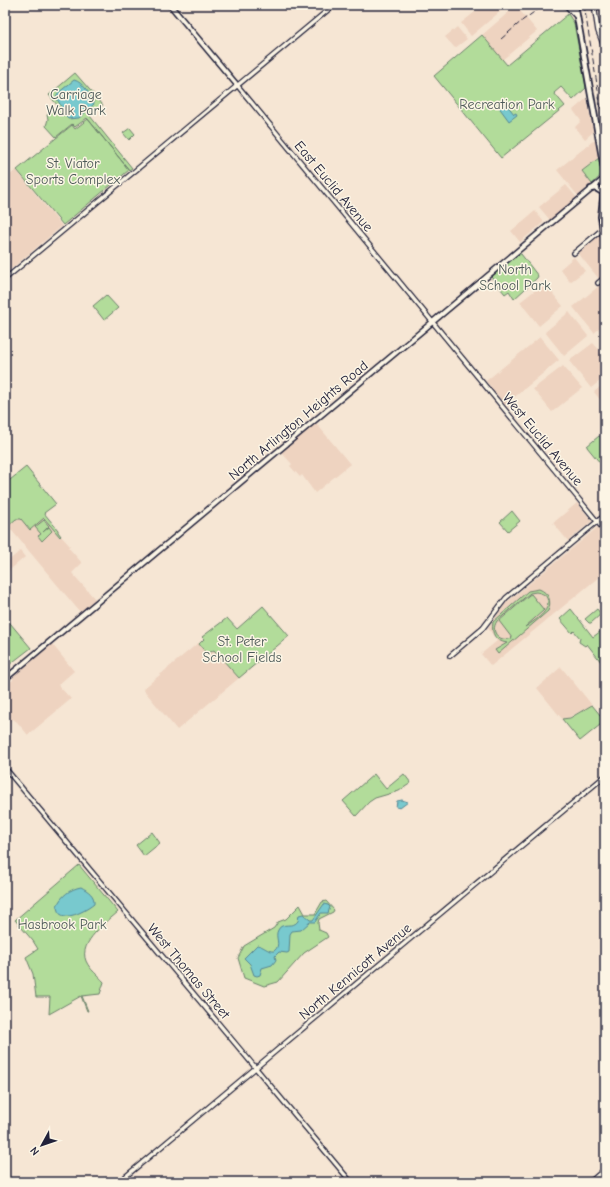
<svg xmlns="http://www.w3.org/2000/svg" width="610" height="1187" font-family="'Comic Neue',sans-serif">
<style>
.built{fill:#eed3c0}
.green{fill:#b2dc9a;stroke:#6a7f6a;fill-rule:evenodd}
.water{fill:#78c9ce;stroke:#568693}
.lines{fill:none;stroke-linecap:round;stroke-linejoin:round}
.tertiary-casing{stroke:#22223b;stroke-width:6}
.secondary-casing{stroke:#22223b;stroke-width:7}
.primary-casing{stroke:#22223b;stroke-width:8}
.tertiary{stroke:#fcf5e5;stroke-width:3.5}
.secondary{stroke:#fcf5e5;stroke-width:4}
.primary{stroke:#fcf5e5;stroke-width:4.5}
.rail{stroke:#22223b;stroke-width:1;stroke-dasharray:6 3;stroke-linecap:butt}
.labels{text-anchor:middle;stroke-width:3;stroke-linejoin:round;paint-order:stroke}
.park-label{font-size:14px;fill:#4d5a58;stroke:#fcf5e5}
.street-label{font-size:14px;fill:#22223b;stroke:#fcf5e5}
</style>
<rect width="100%" height="100%" fill="#f6e6d4"/>
<filter id="ink" filterUnits="userSpaceOnUse"><feTurbulence type="fractalNoise" baseFrequency=".025" numOctaves="2"/><feDisplacementMap in="SourceGraphic" scale="8" xChannelSelector="R" yChannelSelector="G"/><feConvolveMatrix kernelMatrix="1 2 1 2 8 2 1 2 1" color-interpolation-filters="sRGB"/></filter>
<g filter="url(#ink)">
<path class="built" d="M484,5h24l-37,31 -10,-13z
M516,6l21,25 -35,29 -20,-25z
M457,27l10,12 -12,9 -10,-11z
M587,98l6,34 -8,7 -10,-12 6,-6 -8,-11z
M593,141h2l4,17 -17,13 10,13 -14,12 -21,-26z
M16,170l46,56 -57,48v-95z
M566,185l11,13 -27,22 -11,-13z
M535,211l9,11 -24,20 -9,-11z
M600,235l5,39 -6,5 -21,-26z
M574,257l11,14 -15,11 -10,-13z
M605,281v43l-11,9 -21,-26z
M544,283l19,23 -24,20 -19,-24z
M569,312l19,24 -24,20 -19,-24z
M540,337l19,23 -54,45 -19,-24z
M593,343l12,13v21l-14,11 -22,-27z
M563,366l19,22 -30,24 -19,-23z
M605,383v23l-11,-14z
M316,423l34,41 -35,29 -13,-18 -2,2 -10,-11 2,-2 -11,-12z
M577,503l15,18 -24,20 -15,-18z
M44,518l16,19 1,-1 9,10 -2,1 14,16 -10,10 23,26 -15,13 -72,-86 9,-7z
M598,527l7,9v36l-114,94 -10,-12 16,-13 -9,-13 17,-24z
M20,551l5,6 -20,17v-13l2,1z
M198,643l9,11 7,-4 25,28 -62,52 -34,-41z
M52,644l22,27 -16,14 13,14 -43,36 -11,-13 -4,-3 -3,1 -2,4 -3,3v-41l8,-6v-3z
M561,667l31,38 -26,14h-4l-25,-31z"/>
<path class="green" d="M568,14l6,9 12,65 -13,12 -12,-13 -7,6 11,13 -64,52 -67,-82 48,-41 25,30z
M75,73l28,32 -13,11 42,52 -3,2 -42,-52 -12,9 -3,-3 -16,13 -10,-11 2,-7 -1,-4 11,-9 -9,-11z
M88,119l41,51 -66,55 -46,-55 55,-45 3,4z
M130,128l5,6 -6,6 -6,-7z
M599,158c3,14 5,16 -7,26l-10,-13z
M519,254h2l17,22 -1,2 -23,21 -5,-8 -4,3 -14,-17z
M106,295l12,13 -14,12 -11,-14z
M599,436l4,2 2,14v17l-18,-22v-1z
M26,467l30,37 -12,9 14,17v2l3,4 -1,1 -16,-19 -14,12 -9,-11h-5l-8,7 -3,-3v-39z
M512,511l8,10 -12,10 -8,-9z
M44,520l5,6 -6,6 6,-5 3,4 -10,10 -4,-5 3,-2 -6,-7z
M539,589c10,4 13,12 9,22l-50,43 -3,-4 12,-7c-12,-2 -16,-9 -14,-21l35,-31zM536,592c5,1 9,2 11,6 5,13 -13,23 -22,29l19,-17 -13,-16 -2,1 -30,26 13,17c-11,5 -23,-5 -15,-17l33,-28z
M263,606l26,30 -50,42 -25,-28 -7,4 -8,-10 5,-5 -2,-2 25,-19 10,11z
M571,609l22,28 12,-9v39l-18,-23 -2,2 -6,-4 1,-4 -6,-7 -2,2 -12,-14z
M597,609l4,5 -10,9h-2l-4,-4z
M5,617l26,31 -26,20z
M592,705l13,16 -25,20 -18,-22 8,-1z
M374,774l12,15 18,-15 7,9 -12,8 -24,7 -6,4 -13,14 -13,-15z
M152,832l8,11 -16,13 -8,-11z
M79,865l39,47c-11,10 -40,30 -32,49 4,9 12,14 18,21l-4,12 -18,2 6,15h-1l-6,-15 -32,18 1,-17h-14l-3,-23 -7,-17 12,-8 -5,-8 -18,-21z
M326,901l8,9 -1,2 -14,7 -1,4 1,7 7,3 2,4 -24,16 -26,29 -14,4 -20,-8 -6,-20 6,-12 30,-18 4,-6 8,-3 14,-14 5,9h10l7,-12z"/>
<path class="water" d="M74,80c9,2 17,15 20,24l-15,14 -11,1 -12,-22 2,-4z
M504,101l10,13 2,-1 1,2 -8,6 -11,-15z
M402,800l6,2 -8,6 -4,-1 1,-6z
M81,887c7,4 14,8 13,17 -8,7 -36,22 -37,2 4,-10 13,-17 24,-19z
M324,904l4,1 2,2 -2,6h-7l-6,9h-5l-9,8 -9,1 -2,3 -1,18 -2,1 -8,-1 -4,4 1,4 -4,5 -10,3 -2,7 -3,1 -3,-1 -4,-11 -6,-6 13,-13c7,1 11,7 17,6 8,-6 0,-14 4,-21 4,-9 15,-1 20,-9 1,-2 0,-4 1,-6l4,-1 7,6h3z"/>
<g class="lines">
<defs>
<path id="tertiary" d="M594,5l4,26 7,18
M237,85l368,446
M574,253l31,-26
M5,279l329,-274
M598,283l7,-6
M450,656l33,-28 23,-30 99,-83
M5,768l346,414
M119,1182l486,-406
M590,1182l15,-13"/>
<path id="secondary" d="M170,5l67,80
M566,5l11,12
M571,5l5,9
M5,679l600,-501"/>
<path id="primary" d="M575,5l30,169
M605,182l-4,35 4,26
M591,189l5,-1 8,5"/>
</defs>
<use href="#tertiary" class="tertiary-casing"/>
<use href="#secondary" class="secondary-casing"/>
<use href="#primary" class="primary-casing"/>
<use href="#tertiary" class="tertiary"/>
<use href="#secondary" class="secondary"/>
<use href="#primary" class="primary"/>
<path class="rail" d="M584,5l21,128
M501,39l22,-19 21,-15"/>
</g>
</g>
<g class="labels">
<g class="park-label">
<text x="76" y="99">Carriage<tspan x="76" dy="16">Walk Park</tspan></text>
<text x="507" y="109">Recreation Park</text>
<text x="73" y="168">St. Viator<tspan x="73" dy="16">Sports Complex</tspan></text>
<text x="515" y="274">North<tspan x="515" dy="16">School Park</tspan></text>
<text x="242" y="646">St. Peter<tspan x="242" dy="16">School Fields</tspan></text>
<text x="62" y="929">Hasbrook Park</text>
</g>
<g class="street-label">
<text transform="translate(334 186) rotate(50)" y="5">East Euclid Avenue</text>
<text transform="translate(298 420) rotate(-40)" y="5">North Arlington Heights Road</text>
<text transform="translate(543 439) rotate(50)" y="5">West Euclid Avenue</text>
<text transform="translate(189 971) rotate(50)" y="5">West Thomas Street</text>
<text transform="translate(355 971) rotate(-40)" y="5">North Kennicott Avenue</text>
</g>
</g>
<rect width="610" height="1187" fill="none" stroke="#fcf5e5" stroke-width="20"/>
<rect x="10" y="10" width="590" height="1167" fill="none" stroke="#22223b" stroke-width="1.5" filter="url(#ink)"/>
<g transform="translate(42 1145) rotate(230)" stroke="#fcf5e5" stroke-width="3" paint-order="stroke">
<path d="M0-3L7 15L0 10L-7 15Z" fill="#22223b"/>
<text y="-6" font-size="11" font-weight="bold" text-anchor="middle" fill="#22223b">N</text>
</g>
</svg>
